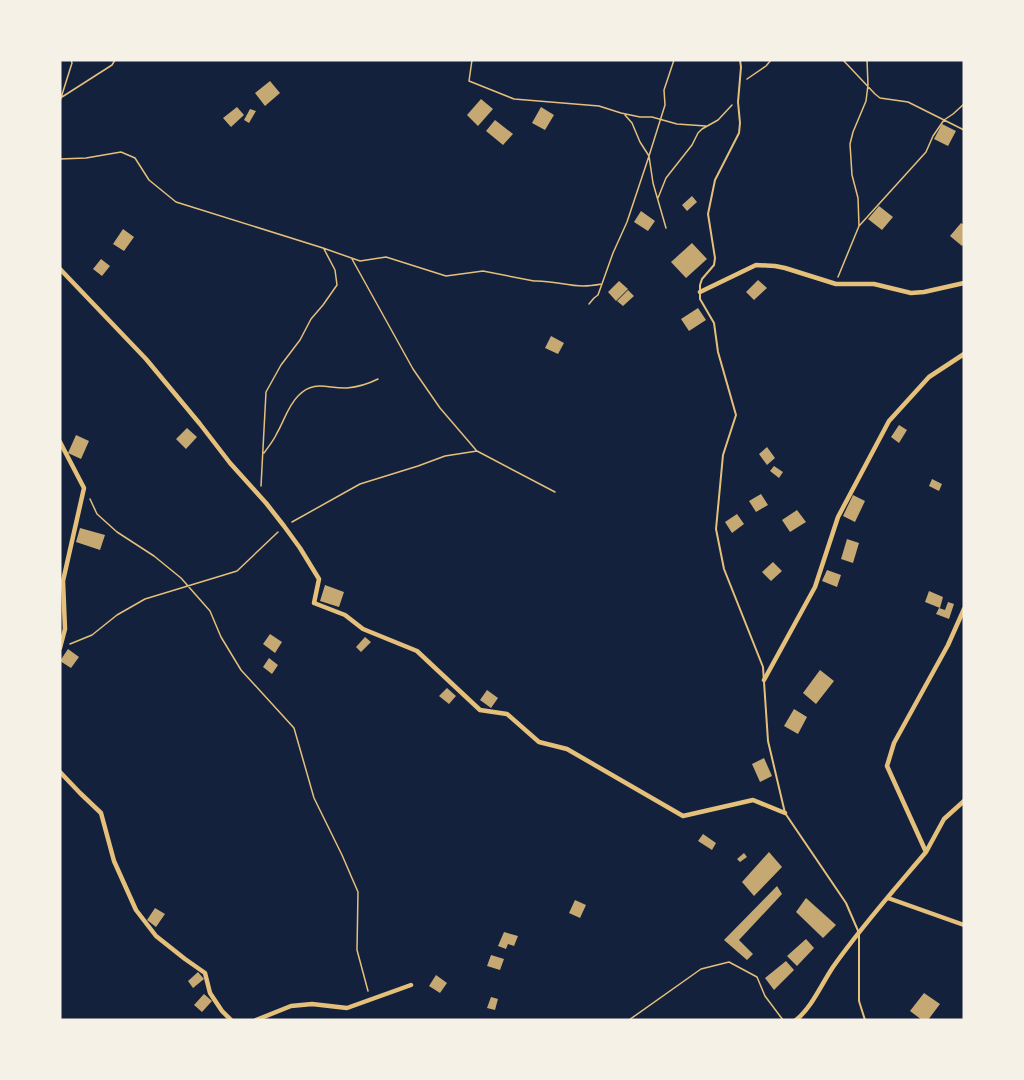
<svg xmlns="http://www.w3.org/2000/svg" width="1024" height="1080" font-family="Montserrat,sans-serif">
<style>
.building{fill:#c6a872}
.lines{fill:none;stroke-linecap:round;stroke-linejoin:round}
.path{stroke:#e5c07b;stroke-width:1.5}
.service{stroke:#e5c07b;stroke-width:2}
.minor{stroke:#e5c07b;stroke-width:4.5}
</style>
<rect width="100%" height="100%" fill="#14213d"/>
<path class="building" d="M270,81l10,12 -15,13 -10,-13z
M481,99l12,10 -15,17 -11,-11z
M237,107l7,8 -13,12 -8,-9z
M541,107l13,8 -9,15 -13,-7z
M250,109l6,2 -7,12 -5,-3z
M495,120l18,14 -10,11 -17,-14z
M942,124l14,7 -8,15 -14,-7z
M692,196l5,6 -10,9 -5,-6z
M879,206l14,11 -11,13 -14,-11z
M641,211l14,10 -7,10 -14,-9z
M961,223l3,2v18l-2,3 -12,-10z
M123,229l11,8 -10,14 -11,-7z
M692,243l15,16 -21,19 -15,-16z
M101,259l9,7 -8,10 -9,-7z
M758,280l9,8 -13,12 -8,-8z
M619,281l9,8 -12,12 -8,-9z
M628,290l6,6 -11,10 -6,-5z
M698,308l8,12 -17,11 -8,-12z
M551,336l13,7 -6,11 -13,-6z
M899,425l8,5 -8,13 -8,-6z
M187,428l10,9 -11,12 -10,-10z
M76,435l13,6 -8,18 -13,-6z
M767,447l8,11 -8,7 -8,-11z
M774,466l9,6 -4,6 -9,-7z
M932,479l10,5 -3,7 -10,-5z
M761,494l7,11 -12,7 -7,-11z
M853,495l12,6 -10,21 -12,-6z
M797,510l9,12 -16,10 -8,-12z
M737,514l7,10 -12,9 -7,-11z
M80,528l25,7 -5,15 -24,-8z
M847,539l12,4 -6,20 -12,-4z
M773,562l9,9 -11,10 -9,-9z
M827,570l14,5 -4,12 -15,-6z
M325,585l19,7 -5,15 -19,-6z
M929,591l14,6 -3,11 -15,-6z
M948,602l6,2 -5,15 -13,-5 3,-6 6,2z
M270,634l12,8 -7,11 -12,-9z
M365,637l6,5 -10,10 -5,-5z
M68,649l11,8 -8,11 -11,-7z
M269,658l9,7 -6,9 -9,-7z
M820,670l14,11 -18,23 -13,-11z
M447,688l9,8 -7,8 -10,-8z
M487,690l11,8 -7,10 -11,-8z
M794,709l13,8 -9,17 -14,-8z
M764,758l8,18 -12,6 -8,-18z
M703,834l13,9 -4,7 -14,-9z
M769,852l13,15 -28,29 -12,-14z
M744,853l3,4 -7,5 -3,-3z
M777,886l5,8 -43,46 14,14 -6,6 -23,-20z
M806,898l30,27 -13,13 -27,-26z
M575,900l11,5 -6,13 -11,-5z
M155,908l10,6 -9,13 -9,-7z
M504,932l14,4 -4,10 -6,-2 -2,5 -8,-3z
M806,939l8,9 -17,18 -10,-10z
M491,955l13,4 -4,11 -13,-4z
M786,961l8,9 -20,20 -9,-12z
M198,972l6,7 -11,9 -5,-7z
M436,975l11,8 -7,10 -11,-7z
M924,993l16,11 -12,16h-6l-12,-9z
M204,994l8,7 -10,11 -8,-7z
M491,997l7,2 -3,11 -8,-2z"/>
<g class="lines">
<path class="path" d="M472,60l-3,21 45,18 85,7 22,7 19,4h12l25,7 29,2
M843,60l32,34 5,4 28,4 56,28
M747,79l19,-13 5,-6
M62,97l50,-32 3,-5
M60,101l12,-38 -1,-3
M625,115l7,8 8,19 9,14 4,27 13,45
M60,159l26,-1 35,-6 14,6 14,22 27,22 147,46 37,13 26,-4 60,19 37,-5 51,10c17,-1 33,5 49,5 6,0 13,-1 19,-2
M658,198l8,-20 26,-33 6,-12 4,-4 16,-9 14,-15
M859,226l-1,-28 -6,-23 -2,-31 3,-12 13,-31 2,-16 -1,-25
M352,259l61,110 27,39 36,42
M838,277l21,-51 67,-74 7,-16 11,-16 9,-6 11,-10
M589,304l5,-6 4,-3 15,-42 14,-31 22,-66 16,-51 -1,-15 10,-30
M264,453c5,-7 10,-13 13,-20 7,-12 11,-27 21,-37 16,-17 30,-7 49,-8 11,-1 21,-4 31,-9
M261,486l5,-94 15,-27 19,-25 11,-21 12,-14 14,-20 -2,-15 -11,-21
M90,499l7,15 20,18 37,24 27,22 29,33 11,26 20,33 53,58 20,70 28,57 16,37 -1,58 11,41
M292,522l68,-38 58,-18 27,-10 32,-5 78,41
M70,644l22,-9 25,-20 28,-16 92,-28 41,-39
M629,1020l72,-51 28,-7 28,15 8,19 18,24"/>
<path class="service" d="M740,60l1,7 -3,35 2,21 -1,10 -24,47 -7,34 7,44 -1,7 -12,14 -2,6v14l14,24 4,29 18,63 -13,40 -7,74 8,40 39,98 5,74 17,72 61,90 13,30v68l6,19"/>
<path class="minor" d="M60,269l86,90 54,65 30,39 36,40 18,23 16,22 19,31 -5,24 31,12 18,14 54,22 63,59 27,4 32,28 28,7 116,67 70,-16 32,13
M700,292l56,-27 19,1 10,2 51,16h38l37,9 13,-1 40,-9
M60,442l24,46 -21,93 2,48 -5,19
M764,680l51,-93 23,-70 51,-96 40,-44 35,-23
M60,772l20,21 21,20 13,48 22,49 20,26 29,23 20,14 5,20 12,18 9,9
M926,852l18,-33 20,-18
M888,898l76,27
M256,1020l35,-14 21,-2 35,4 64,-23
M796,1020c16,-13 25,-35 37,-53 28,-40 61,-77 93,-115l-39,-86 7,-23 54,-98 16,-36"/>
</g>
<rect width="1024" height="1080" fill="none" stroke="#f6f1e7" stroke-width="123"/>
</svg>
